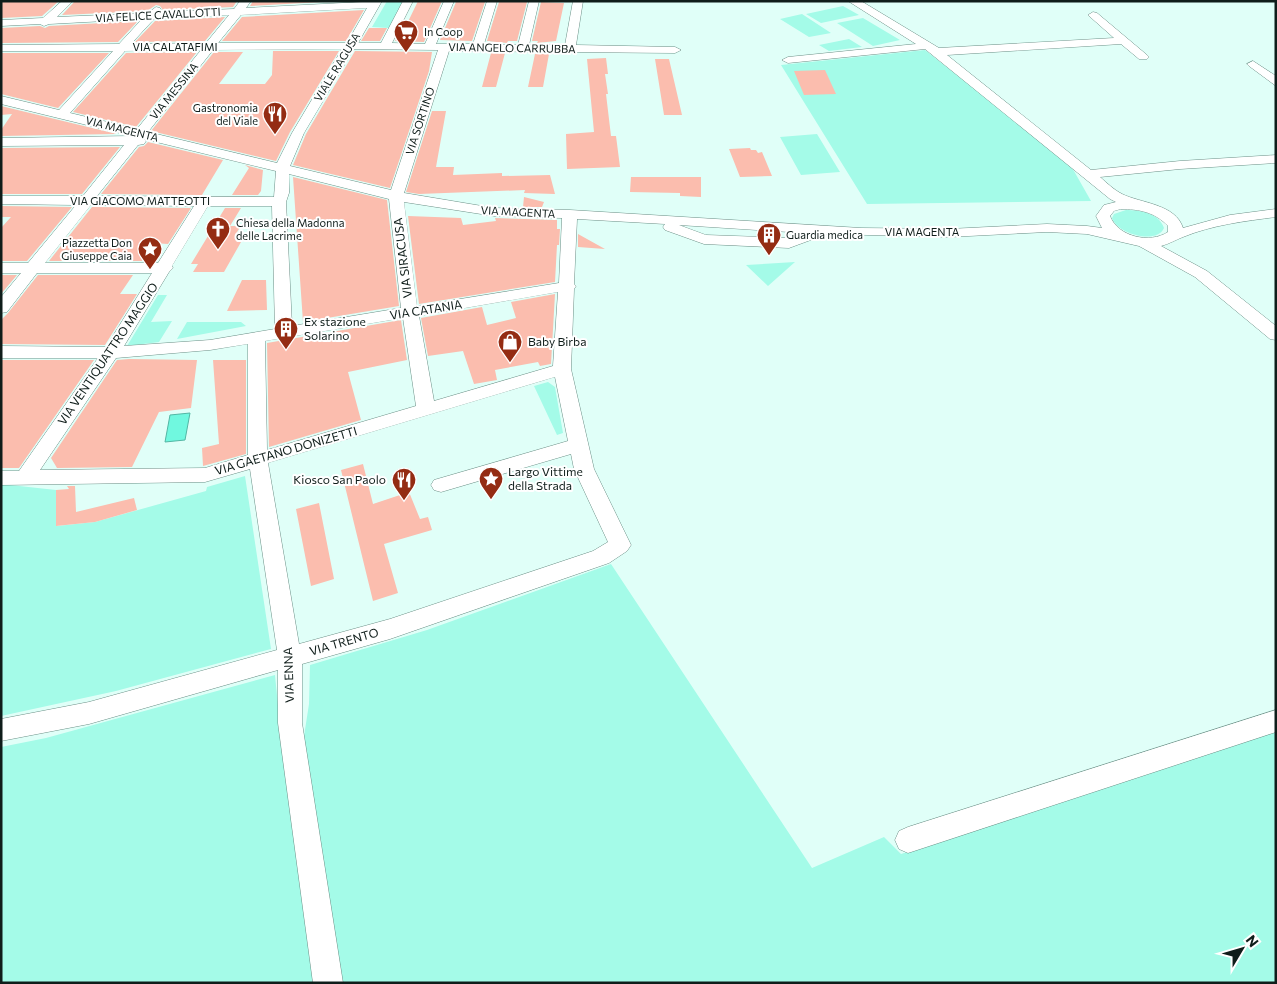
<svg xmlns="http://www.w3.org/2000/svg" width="1277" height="984" font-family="Commissioner,sans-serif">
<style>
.green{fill:#a4fbe8}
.water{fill:#70f8df;stroke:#53b6a4}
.building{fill:#fbbdae}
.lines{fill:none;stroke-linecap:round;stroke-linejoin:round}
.minor-casing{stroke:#6c9087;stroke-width:1}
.minor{fill:#fff;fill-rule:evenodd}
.labels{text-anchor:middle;stroke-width:4;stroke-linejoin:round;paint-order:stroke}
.far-street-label{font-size:11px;fill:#0f1d1a;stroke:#fff}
.far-poi-label{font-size:11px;fill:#0f1d1a;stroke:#fff;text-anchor:start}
.street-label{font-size:12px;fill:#0f1d1a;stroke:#fff}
.poi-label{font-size:12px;fill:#0f1d1a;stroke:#fff;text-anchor:start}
</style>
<rect width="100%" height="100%" fill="#e0fff8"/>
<path class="green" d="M387,1h16l-14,27 -17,-1z
M843,6l16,9 -38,8 -15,-9z
M802,14l29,19 -22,4 -29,-18z
M863,18l37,22 -27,6 -36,-23z
M849,39l13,8 -33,4 -10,-6z
M925,50l145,114 21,37 -224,3 -86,-139z
M817,134l23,38 -39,3 -21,-38z
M1126,210c14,0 33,3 38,18 -7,17 -47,6 -52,-10l2,-4z
M795,262l-27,24 -22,-21z
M158,295h9l-16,27 21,-1 -13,21 -32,4z
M187,322h54l5,4 -69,13z
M548,382l7,5 8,46 -6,2 -23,-49z
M245,476l26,173 -155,42 -115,25v-232l55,6 1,36 38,-4 111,-31 1,-4z
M611,564l201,304 72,-31 17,17 375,-122v251h-935l-39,-234 7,-45 1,-39 117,-35z
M275,675l5,51 37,257h-316v-236l45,-9z"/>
<path class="water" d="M190,413l-5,27 -20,2 5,-27z"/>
<path class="building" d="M1,1h58l-17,15 -41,2z
M75,1h162l-4,6 -70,3 -3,-4 -4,-1 -9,6 -85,4z
M253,1h88l-91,5z
M418,1h24l-18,41 -29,-1 7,-13h3z
M456,2h29l-13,39 -32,-1z
M499,2h28l-10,39h-9l-1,2 -20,-2z
M541,2l23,1 -8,38 -19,2 1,-2h-6z
M364,10l-18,31h-124l20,-24z
M225,17l-20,24 -70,1 20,-21z
M138,21l-20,21 -117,1v-15l39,-2 5,2 4,-2z
M369,28h18l-7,13h-19z
M273,51h66l-49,81 -14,29 -125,-30 63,-79h29l-24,32h46l7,-9z
M355,51l77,1 -3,19 -39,117 -97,-23 13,-31z
M197,52l-61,75 -63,-15 53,-59z
M1,53h108l-51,55 -57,-14z
M491,53h14l-9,34h-14z
M535,54h14l-6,33h-15z
M606,58l2,16h-3l3,20h-2l5,42h5l4,31 -53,2 -1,-35 28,-2 -7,-73z
M655,59h14l13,56h-18z
M825,70l11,24 -32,1 -10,-24z
M1,106l116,28 -116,2v-6l11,-16 -11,1z
M432,111h14l-10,56h18l-1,8 49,-2v3l48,-1 5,19 -31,-1 1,-3 -106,4 -13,-2z
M148,142l75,18 -21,35 -101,-1 38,-47 5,-1z
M120,147l-38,47h-81v-46z
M750,148l1,2h5l2,3 4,-1 10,24 -32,1 -11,-28z
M245,165l18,5 -2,21 -3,4h-26l17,-27z
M293,177l94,23 12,106 -96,16z
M631,177h70v20l-21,-1v-3l-50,-1z
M524,197l20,5 -2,5h-19z
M1,206l71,1 -45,54h-26v-33l10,-11h-10z
M92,207l99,1 -23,36 -15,-1 -11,18h-93z
M225,208h16l-11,18h11l-6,9h10l-21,37h-31l5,-8h-7z
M408,216l53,2 2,7 33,-4 -1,-3 62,2v9h3l-1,16h-2l-2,37 -136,22z
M578,234l27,15 -27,-2z
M1,275h16l-16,19z
M38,275h95l-13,19h17l-32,51 -104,-1v-24l7,-7z
M242,280h24l1,30 -40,1z
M555,294l-4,70 -11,2 -2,-4 -43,8 2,10 -23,4 -11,-33 -35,5 -7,-38 61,-11 5,18 29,-7 -5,-16z
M401,320l6,40 -59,12 13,48 -92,27 -2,-104z
M129,359l68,1 -6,48 -32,4 -27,55 -75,1 -6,-10 66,-98z
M1,360h93l-75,108h-18z
M213,360h33v94l-43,12 -1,-18 17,-4z
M363,464l10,40 36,-12 11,27 8,-2 4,13 -48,14 14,49 -25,8 -32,-131z
M67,486h8l1,26 58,-14 3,12 -42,12 -39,4v-36l13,-1z
M319,503l15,76 -23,7 -15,-77z"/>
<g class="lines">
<defs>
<path id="minor" d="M62,1h11l-16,16 91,-4 8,-6 4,1 1,2 -1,2 74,-3 6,-8h11l-5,7 136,-7 -24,42h23l22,-42h10l-21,42 33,1 19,-43h10l-18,43h37l14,-43h10l-13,43 34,1 11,-44h10l-10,44h36l8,-44h10l-7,44 99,2 6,3 -6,3 -226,-2 -45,142 90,15 76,2 291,18 88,1 98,-5 40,2 15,2 -6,-12 8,-11 12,-3 -6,-3 -185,-150 -137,14 -6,-3 6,-3 128,-13 -68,-43h13l78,47 175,-10 -26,-23 5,-3 4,1 50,42 2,2 -2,2h-8l-18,-15 -174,11 144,115 89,-9 96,-6v8l-96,6 -80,8c7,6 14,13 22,17 18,9 54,10 61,34l47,-13 46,-6v8c-31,4 -64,8 -93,20 -8,3 -14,7 -22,9l46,25 69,55v14l-6,-1 -75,-62 -56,-31 -52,-12 -40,-2 -98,5 -122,-3 -38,14 -85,-4 -39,-14 -2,-3 2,-3 -88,-5 -3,65 2,2 -2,3 -3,80 23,100 37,76 -4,6 -18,12 -219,76 -88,25v59l41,260h-30l-35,-260v-53l-189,54 -88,17v-22l88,-17 188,-52 -27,-181 -45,13 -204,3v-14h18l79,-113h-97v-12l105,1 46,-74h-115l-30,39 -6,1v-16l20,-24h-20v-10h27l48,-58 -75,-1v-8h82l41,-51 -123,1v-8l131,-2 -131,-32v-8l58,14 54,-59h-112v-6l118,-1 23,-25 -93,5 -5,2 -4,-2 -39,2v-6l42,-2zM367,8l-20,35h-129l23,-28zM229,15l-23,28 -75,1 23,-25zM342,49l-50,84 -15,30 -129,-31 65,-82zM354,49l84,1 -47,140 -101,-24 14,-33zM201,50l-64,79 -67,-16 55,-62zM144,139l132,32 -2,26 -177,-1 41,-51 6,-1 2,-3zM289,174l100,25 12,109 -109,18 -6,-124 3,-9zM404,202l90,14 68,2 -3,65 -142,23zM91,205l103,1 -36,57h-113zM208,206h64l3,123 -65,11 -86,6 45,-74 4,-4 -1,-2zM1121,209c18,0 34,3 47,17v6c-18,12 -50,5 -58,-16l4,-5zM679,225l126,8 -17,5 -82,-3zM558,292l-5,74 -119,35 -15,-85zM403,318l13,88 -149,44 -2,-109zM248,344v111l-43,13 -165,2 76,-112 94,-8zM555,377l13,64 -134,39 -3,5 3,5 7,2 130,-38 3,15 34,73 -15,9 -203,68 -91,25 -31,-181z
M1253,61l23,15v10l-27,-20 -2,-2z
M1276,710v22l-368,121 -9,-4 -4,-9 4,-9 9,-4z"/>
</defs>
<use href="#minor" class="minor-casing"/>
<use href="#minor" class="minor"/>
</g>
<defs>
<symbol id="supermarket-pin" viewBox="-11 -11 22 30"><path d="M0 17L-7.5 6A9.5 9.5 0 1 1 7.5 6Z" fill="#942c13" stroke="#fff"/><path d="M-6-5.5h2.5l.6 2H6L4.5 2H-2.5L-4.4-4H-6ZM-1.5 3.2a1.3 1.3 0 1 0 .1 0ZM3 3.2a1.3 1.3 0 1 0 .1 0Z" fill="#fff"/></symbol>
<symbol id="restaurant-pin" viewBox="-11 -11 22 30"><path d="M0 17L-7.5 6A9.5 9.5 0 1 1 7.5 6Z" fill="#942c13" stroke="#fff"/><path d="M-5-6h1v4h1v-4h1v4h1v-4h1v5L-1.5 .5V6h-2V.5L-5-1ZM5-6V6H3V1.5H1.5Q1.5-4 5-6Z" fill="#fff"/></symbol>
<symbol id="church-pin" viewBox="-11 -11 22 30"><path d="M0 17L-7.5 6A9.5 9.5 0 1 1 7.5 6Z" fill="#942c13" stroke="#fff"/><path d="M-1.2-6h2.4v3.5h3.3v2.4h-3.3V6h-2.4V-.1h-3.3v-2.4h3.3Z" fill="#fff"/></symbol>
<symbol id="building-pin" viewBox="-11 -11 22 30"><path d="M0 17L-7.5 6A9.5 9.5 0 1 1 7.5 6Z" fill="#942c13" stroke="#fff"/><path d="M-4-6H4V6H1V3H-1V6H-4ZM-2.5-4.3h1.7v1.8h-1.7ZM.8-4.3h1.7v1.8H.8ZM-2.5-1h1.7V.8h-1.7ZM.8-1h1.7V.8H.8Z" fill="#fff"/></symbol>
<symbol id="sight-pin" viewBox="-11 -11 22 30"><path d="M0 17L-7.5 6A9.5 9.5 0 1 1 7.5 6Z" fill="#942c13" stroke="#fff"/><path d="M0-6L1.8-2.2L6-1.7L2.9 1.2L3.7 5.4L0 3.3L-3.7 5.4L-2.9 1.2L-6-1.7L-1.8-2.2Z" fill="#fff"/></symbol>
<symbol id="shop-pin" viewBox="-11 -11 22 30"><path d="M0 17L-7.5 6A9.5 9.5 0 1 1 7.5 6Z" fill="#942c13" stroke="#fff"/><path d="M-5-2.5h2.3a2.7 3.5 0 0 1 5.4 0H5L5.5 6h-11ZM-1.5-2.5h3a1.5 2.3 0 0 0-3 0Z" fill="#fff"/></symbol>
</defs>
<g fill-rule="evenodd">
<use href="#supermarket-pin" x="392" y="18" width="28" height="38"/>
<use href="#restaurant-pin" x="261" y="100" width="28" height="38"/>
<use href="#church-pin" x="204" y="215" width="28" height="38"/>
<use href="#building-pin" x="755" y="221" width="28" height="38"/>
<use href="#sight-pin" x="136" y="235" width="28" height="38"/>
<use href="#building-pin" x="272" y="315" width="28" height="38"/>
<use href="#shop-pin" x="496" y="328" width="28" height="38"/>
<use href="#sight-pin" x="477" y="465" width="28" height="38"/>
<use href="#restaurant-pin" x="390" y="466" width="28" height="38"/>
</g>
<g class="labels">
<g class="far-street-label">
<text transform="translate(158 15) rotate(-3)" y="4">VIA FELICE CAVALLOTTI</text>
<text x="175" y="51">VIA CALATAFIMI</text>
<text transform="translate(512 48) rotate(1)" y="4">VIA ANGELO CARRUBBA</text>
<text transform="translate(337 67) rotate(-59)" y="4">VIALE RAGUSA</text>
<text transform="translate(174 91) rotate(-51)" y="4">VIA MESSINA</text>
<text transform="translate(420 121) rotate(-72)" y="4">VIA SORTINO</text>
<text transform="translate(122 129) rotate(14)" y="4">VIA MAGENTA</text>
<text x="140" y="205">VIA GIACOMO MATTEOTTI</text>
<text transform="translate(518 212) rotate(3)" y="4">VIA MAGENTA</text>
<text x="922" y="236">VIA MAGENTA</text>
</g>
<g class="far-poi-label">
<text x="424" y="36">In Coop</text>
<text x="258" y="112" text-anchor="end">Gastronomia<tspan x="258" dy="13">del Viale</tspan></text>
<text x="236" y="227">Chiesa della Madonna<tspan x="236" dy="13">delle Lacrime</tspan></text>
<text x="786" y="239">Guardia medica</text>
<text x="132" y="247" text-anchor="end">Piazzetta Don<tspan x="132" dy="13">Giuseppe Caia</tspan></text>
</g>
<g class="street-label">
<text transform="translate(403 258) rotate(-97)" y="4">VIA SIRACUSA</text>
<text transform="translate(426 310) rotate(-9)" y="4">VIA CATANIA</text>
<text transform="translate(108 354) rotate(-56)" y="4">VIA VENTIQUATTRO MAGGIO</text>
<text transform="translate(286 451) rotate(-16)" y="4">VIA GAETANO DONIZETTI</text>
<text transform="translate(344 642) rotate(-16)" y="4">VIA TRENTO</text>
<text transform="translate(289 675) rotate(-92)" y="4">VIA ENNA</text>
</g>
<g class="poi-label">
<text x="304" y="326">Ex stazione<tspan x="304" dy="14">Solarino</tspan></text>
<text x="528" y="346">Baby Birba</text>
<text x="508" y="476">Largo Vittime<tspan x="508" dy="14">della Strada</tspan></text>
<text x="386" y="484" text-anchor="end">Kiosco San Paolo</text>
</g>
</g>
<rect width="1277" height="984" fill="none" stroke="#0f1d1a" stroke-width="5"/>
<g transform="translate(1242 949) rotate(52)" stroke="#ffffff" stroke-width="4" paint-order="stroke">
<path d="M0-4L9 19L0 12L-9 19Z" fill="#0f1d1a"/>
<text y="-8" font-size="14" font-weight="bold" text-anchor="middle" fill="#0f1d1a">N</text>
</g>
</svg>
